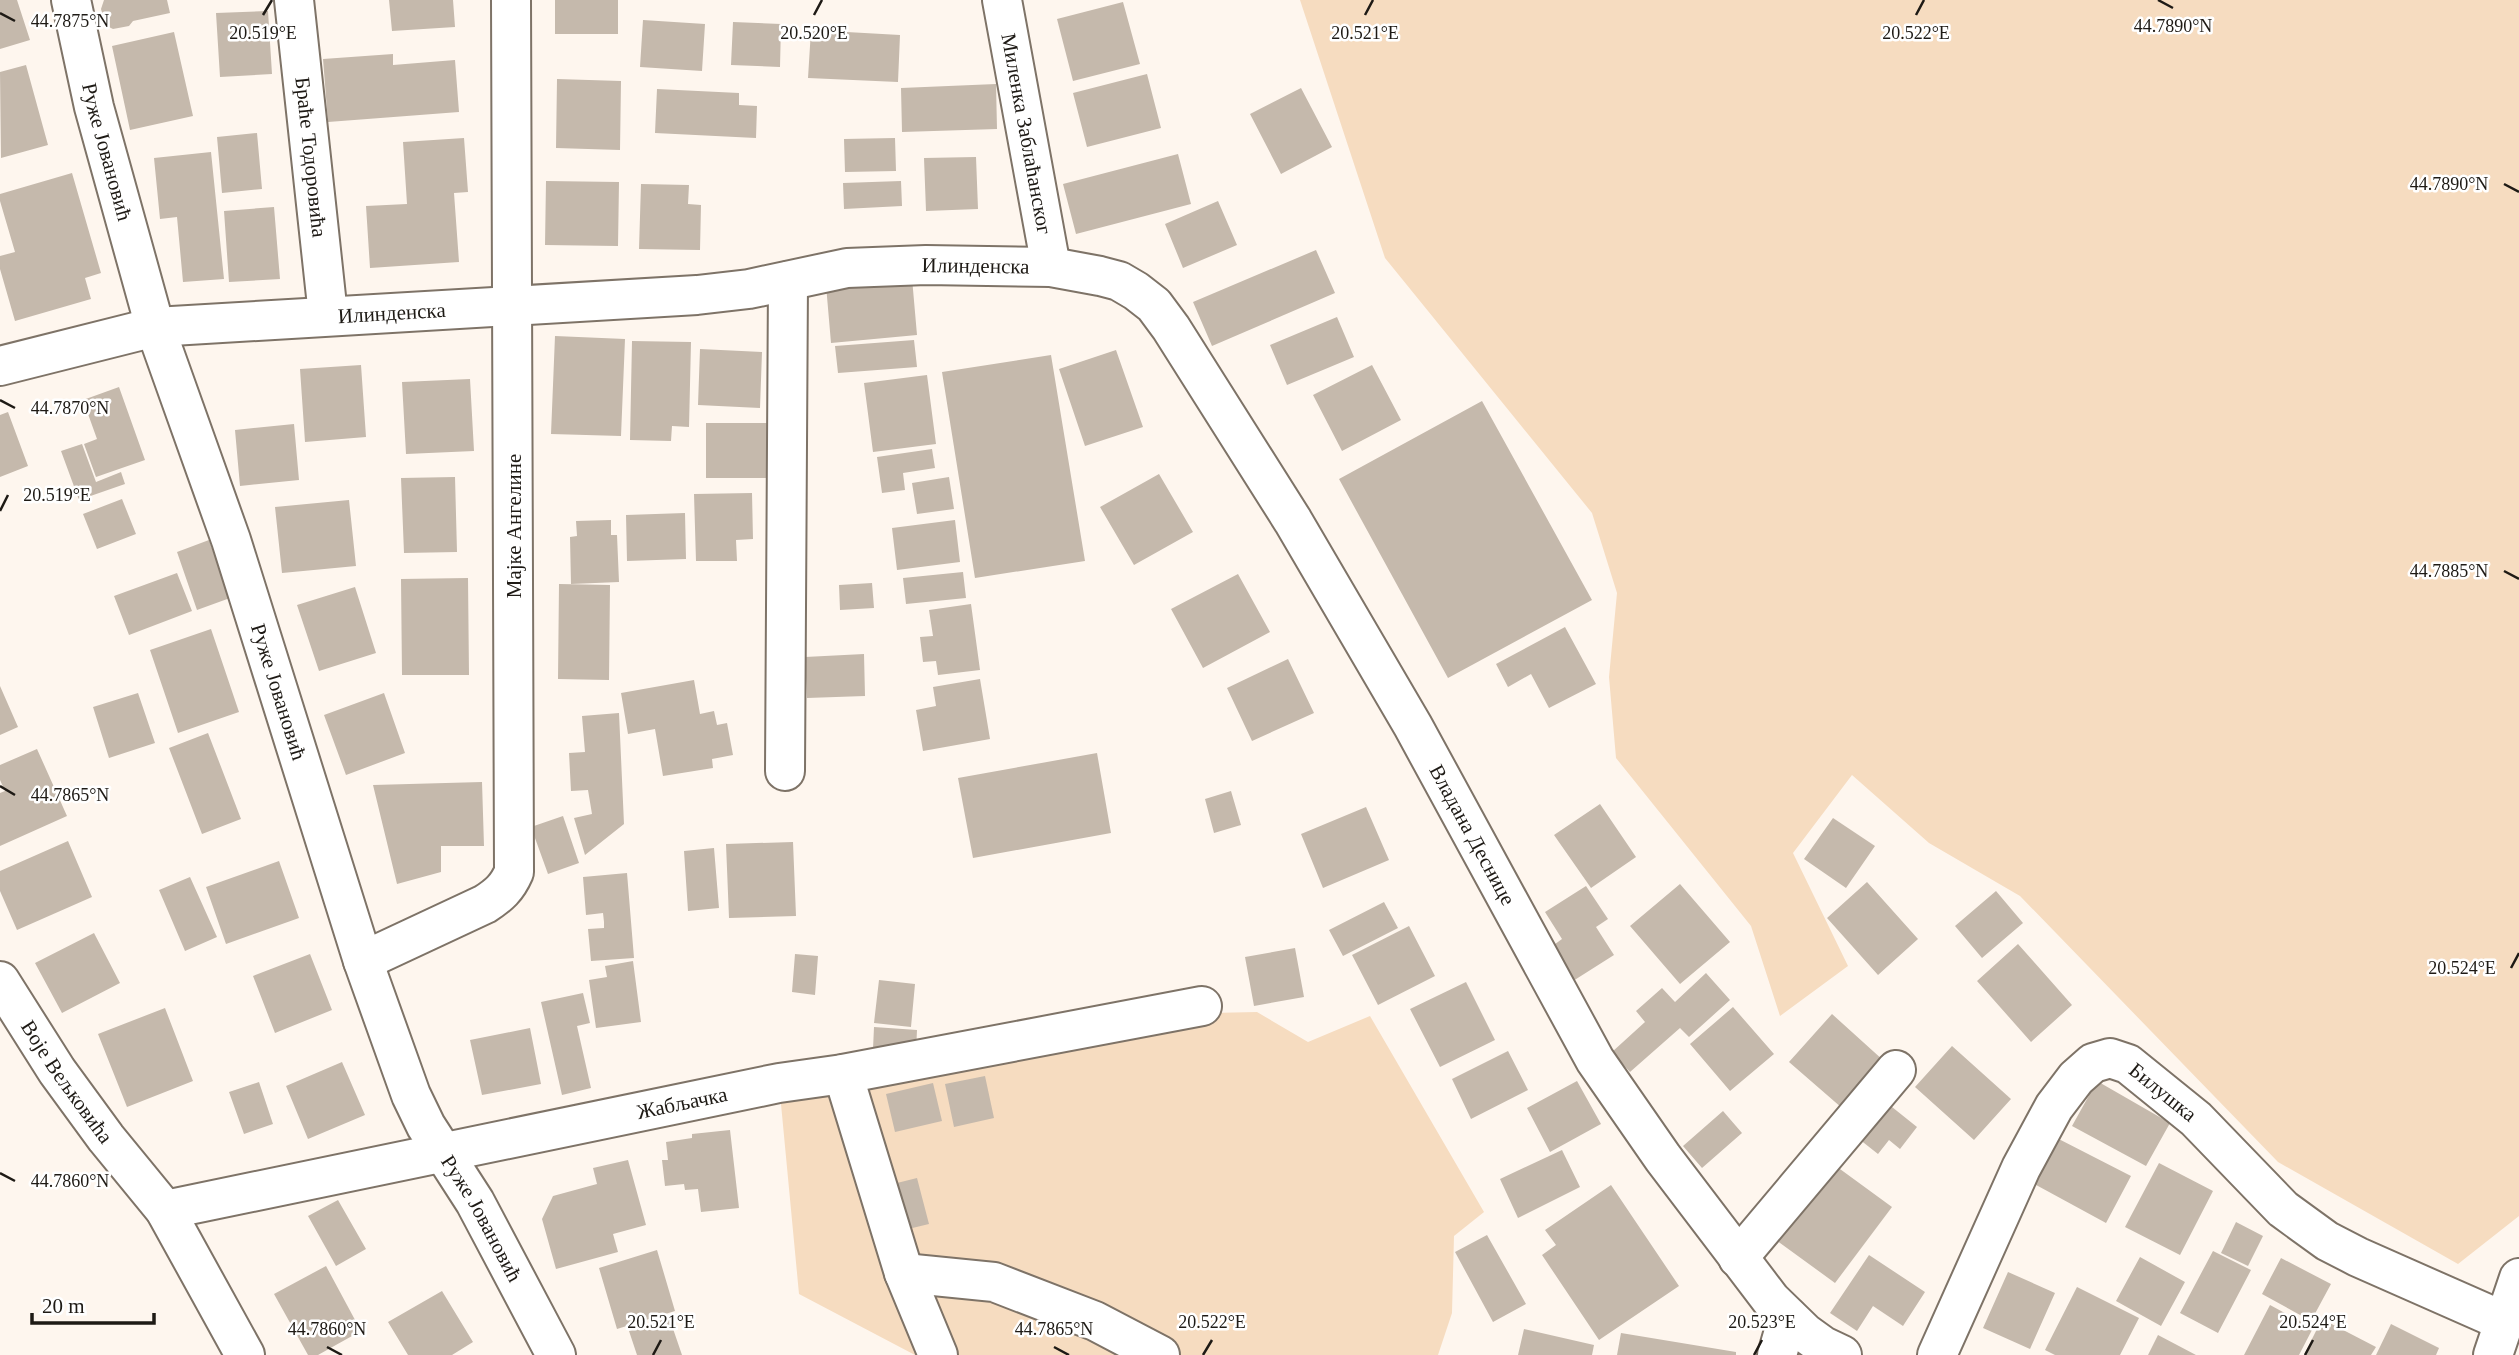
<svg xmlns="http://www.w3.org/2000/svg" width="2519" height="1355" font-family="'Times New Roman',serif">
<style>
.green{fill:#f6dcc0}
.building{fill:#c5b9ac}
.lines{fill:none;stroke-linecap:round;stroke-linejoin:round}
.minor-casing{stroke:#7e7367;stroke-width:42}
.minor{stroke:#fff;stroke-width:38}
.ticks{fill:none;stroke:#1e1a15;stroke-width:2.5}
.labels{text-anchor:middle;stroke-width:5;stroke-linejoin:round;paint-order:stroke}
.street-label{font-size:21px;fill:#1e1a15;stroke:#fff}
.ticks-label{font-size:18px;text-anchor:middle;fill:#1e1a15;stroke:#fff;stroke-width:5;stroke-linejoin:round;paint-order:stroke}
</style>
<rect width="100%" height="100%" fill="#fef6ee"/>
<path class="green" d="M1300,0h1219v1216l-61,48 -180,-102 -258,-266 -91,-53 -77,-68 -59,78 55,113 -68,50 -29,-90 -135,-168 -7,-81 8,-84 -25,-80 -207,-255z
M1257,1012l51,30 62,-26 114,196 -30,24 -2,77 -14,42h-523l-116,-61 -20,-211 384,-69z"/>
<path class="building" d="M0,0h17l13,40 -30,9z
M104,0h63l3,13 -37,8 -4,5 -16,3 -8,-4 -4,-16z
M389,0h64l2,27 -63,4z
M555,0h63v34h-63z
M1123,2l17,62 -67,17 -16,-62z
M268,11l4,63 -52,3 -4,-64z
M643,20l62,4 -3,47 -62,-4z
M733,22l48,2 -1,43 -49,-2z
M811,30l89,5 -2,47 -90,-4z
M174,32l19,84 -63,14 -18,-84z
M393,54v11l62,-5 4,52 -131,10 -5,-63z
M26,65l22,80 -47,13 -1,-86z
M1147,74l14,54 -74,19 -14,-54z
M557,79l64,2 -1,69 -64,-2z
M996,84l1,45 -95,3 -1,-44z
M1301,88l31,59 -51,27 -31,-60z
M657,89l82,4v12l18,1 -1,32 -101,-5z
M257,133l5,56 -40,4 -5,-56z
M464,138l4,54 -14,1 5,69 -89,6 -4,-62 41,-2 -4,-62z
M895,138l1,33 -51,1 -1,-33z
M211,152l13,127 -41,3 -6,-65 -17,2 -6,-61z
M1178,154l13,50 -115,30 -13,-50z
M976,157l2,52 -52,2 -2,-53z
M72,173l29,100 -16,5 6,21 -76,22 -15,-52v-13l15,-4 -15,-51v-7z
M546,181l73,1 -1,64 -73,-1z
M901,181l1,25 -58,3 -1,-26z
M641,184l48,1 -1,19 13,1 -1,45 -61,-1z
M1218,201l19,44 -54,23 -18,-44z
M274,207l6,72 -51,3 -5,-71z
M1316,250l19,43 -123,53 -19,-44z
M912,278l5,57 -86,8 -5,-58z
M1337,317l17,40 -67,28 -17,-40z
M555,336l70,3 -4,97 -70,-2z
M914,340l3,27 -79,6 -3,-27z
M632,341l59,1 -2,85 -17,-1 -1,15 -41,-1z
M700,349l62,3 -2,56 -62,-3z
M1116,350l27,77 -58,19 -26,-77z
M1051,355l34,206 -110,17 -33,-206z
M361,365l5,72 -61,5 -5,-73z
M1372,365l29,55 -59,31 -29,-56z
M927,375l9,69 -63,8 -9,-69z
M470,379l4,72 -68,3 -4,-72z
M119,387l26,73 -49,17 -12,-33 13,-5 -14,-39z
M1482,401l110,199 -144,78 -109,-199z
M8,412l20,54 -28,11v-62z
M706,423h63v55h-63z
M294,424l5,56 -59,6 -5,-56z
M82,444l14,38 25,-10 4,12 -46,16 -18,-49z
M932,449l3,19 -32,5 2,17 -23,3 -5,-36z
M1159,474l34,58 -59,33 -34,-58z
M455,477l2,75 -53,1 -3,-75z
M949,477l5,32 -37,5 -5,-31z
M752,493l1,46 -17,1 1,21h-41l-2,-67z
M122,499l14,35 -39,15 -14,-35z
M349,500l7,66 -74,7 -7,-66z
M685,513l1,46 -59,2 -1,-46z
M611,520v15h6l2,47 -48,2 -1,-47 7,-1 -1,-15z
M955,520l5,42 -63,8 -5,-42z
M209,540l21,58 -33,12 -20,-58z
M963,572l3,26 -60,6 -3,-26z
M177,573l15,38 -63,24 -15,-39z
M1238,574l32,58 -67,36 -32,-59z
M468,578l1,97h-67l-1,-96z
M872,583l2,25 -34,2 -1,-25z
M559,584l51,1 -1,95 -51,-1z
M355,587l21,66 -57,18 -22,-66z
M971,604l9,66 -42,5 -2,-14 -13,1 -3,-25 13,-1 -4,-26z
M1565,627l31,57 -47,24 -18,-34 -23,13 -12,-23z
M211,629l28,83 -61,21 -28,-83z
M864,654l1,42 -58,2 -2,-41z
M1288,659l26,54 -62,28 -25,-53z
M980,679l10,60 -67,12 -7,-41 20,-4 -3,-19z
M694,680l6,34 14,-3 3,14 10,-2 6,32 -21,4 1,9 -50,8 -8,-47 -27,5 -7,-41z
M0,686l18,41 -18,8z
M138,693l17,50 -46,15 -16,-51z
M384,693l21,60 -59,22 -22,-60z
M619,713l5,111 -39,31 -11,-37 18,-4 -4,-24 -17,1 -2,-38 16,-1 -3,-36z
M208,733l33,86 -39,15 -33,-86z
M37,749l30,67 -67,30v-53l5,-2 -5,-11v-15z
M1097,753l14,80 -138,25 -15,-80z
M482,782l2,64h-43v26l-44,12 -24,-99z
M1231,791l10,34 -27,8 -9,-34z
M1600,804l36,53 -45,31 -37,-53z
M1366,807l23,53 -66,28 -22,-54z
M563,816l16,47 -31,11 -17,-47z
M1833,818l42,28 -29,42 -42,-29z
M68,841l24,56 -75,33 -17,-39v-20z
M793,842l3,74 -67,2 -3,-74z
M714,848l5,60 -31,3 -4,-60z
M279,861l20,57 -73,26 -20,-57z
M627,873l7,85 -43,3 -3,-32 16,-1v-6l-1,-9 -17,2 -3,-38z
M190,877l27,60 -32,14 -26,-61z
M1867,882l51,57 -40,36 -51,-57z
M1680,884l50,58 -50,42 -50,-58z
M1586,886l22,33 -12,8 18,28 -41,26 -22,-34 11,-8 -17,-27z
M1996,891l27,32 -41,35 -27,-32z
M1384,902l14,26 -55,28 -14,-26z
M1409,926l26,50 -57,29 -26,-50z
M94,933l26,50 -58,30 -27,-50z
M2018,944l54,61 -41,37 -54,-61z
M1295,948l9,49 -50,9 -9,-49z
M310,954l22,56 -57,23 -22,-57z
M795,954l23,2 -3,39 -23,-3z
M633,961l8,61 -45,6 -7,-48 18,-3 -2,-11z
M1706,973l24,27 -41,37 -9,-9 -50,44 -18,-20 33,-30 -9,-11 26,-23 13,14z
M879,980l36,4 -4,43 -37,-4z
M1466,982l29,58 -55,27 -30,-58z
M583,993l7,30 -13,3 14,62 -29,7 -21,-93z
M1733,1007l41,47 -44,37 -40,-47z
M165,1008l28,73 -66,26 -29,-73z
M1832,1014l52,47 -42,47 -53,-46z
M874,1027l43,3 -1,22 -43,-3z
M530,1028l11,56 -59,11 -12,-55z
M1952,1046l59,53 -37,41 -59,-53z
M1508,1051l20,39 -57,29 -19,-40z
M342,1062l23,53 -57,24 -22,-53z
M985,1076l9,42 -40,9 -9,-43z
M1577,1081l24,43 -51,28 -23,-44z
M2097,1081l73,42 -24,43 -74,-40z
M259,1082l14,42 -29,10 -15,-42z
M933,1083l9,38 -47,11 -9,-38z
M1887,1103l30,24 -17,22 -11,-9 -11,14 -19,-15z
M1723,1111l19,22 -40,35 -19,-22z
M730,1130l9,78 -38,4 -3,-23 -13,1 -1,-6 -19,2 -3,-26h6l-2,-18 26,-4v-4z
M2049,1134l82,42 -25,47 -81,-44z
M1562,1150l18,37 -62,31 -18,-39z
M628,1160l18,65 -33,9 5,18 -62,17 -14,-50 11,-23 44,-12 -4,-16z
M1829,1161l63,46 -57,76 -63,-46z
M2159,1163l54,28 -33,64 -55,-28z
M917,1178l12,46 -29,7 -11,-46z
M1611,1185l68,101 -80,54 -57,-85 14,-10 -11,-15z
M338,1200l28,49 -30,17 -28,-50z
M2236,1222l27,14 -15,30 -27,-13z
M1487,1235l39,69 -33,18 -38,-70z
M657,1250l18,61 -58,18 -18,-61z
M2213,1251l38,19 -33,63 -38,-20z
M1869,1255l56,37 -22,34 -30,-20 -16,25 -27,-18z
M2140,1257l45,25 -24,44 -45,-25z
M2281,1258l50,26 -20,37 -49,-27z
M326,1266l35,65 -43,24h-10l-34,-61z
M2008,1272l47,21 -25,56 -47,-21z
M2077,1287l62,31 -19,37h-65l-10,-5z
M442,1291l31,51 -21,13h-44l-20,-33z
M2270,1305l43,23 -14,27h-55z
M669,1317l13,38h-45l-8,-24z
M2322,1319l54,28 -5,8h-67z
M2391,1324l48,24 -3,7h-60z
M1524,1329l70,16 -2,10h-74z
M1621,1333l115,19v3h-119z
M2158,1335l38,20h-48z"/>
<g class="lines">
<defs>
<g id="minor">
<path id="s1" d="M71,0l23,107 61,220 76,213 132,421 48,134 15,31 49,76 81,153"/>
<path id="s2" d="M294,0l34,315"/>
<path id="s3" d="M1002,0l49,267"/>
<path id="s4" d="M0,366l155,-39 542,-32 52,-6 98,-21 79,-3 125,2 49,9 19,5 17,10 18,14 17,23 122,193 120,205 182,334 68,98 108,142 34,33 18,13 19,9"/>
<path d="M785,771l3,-490"/>
<path d="M363,961l122,-57c14,-9 22,-16 29,-32l-3,-872"/>
<path id="s5" d="M0,981l57,90 49,67 59,72 80,145"/>
<path d="M843,1074l61,199 34,82"/>
<path id="s6" d="M165,1210l614,-127 64,-9 359,-68"/>
<path d="M1738,1258l158,-188"/>
<path d="M904,1273l90,9 101,39 65,34"/>
<path d="M1777,1355l11,-38"/>
<path id="s7" d="M1937,1355l84,-187 33,-61 22,-29 17,-15 17,-5 18,6 68,55 87,90 44,32 31,16 145,64"/>
<path d="M2493,1355l26,-77"/>
</g>
</defs>
<use href="#minor" class="minor-casing"/>
<use href="#minor" class="minor"/>
</g>
<path class="ticks" d="M2158,0l15,8M0,13l15,8M263,15l9,-15M814,15l8,-15M1365,15l8,-15M1916,15l8,-15M2504,184l15,8M0,400l15,8M0,511l8,-16M2504,571l15,8M0,786l15,9M2511,968l8,-15M0,1173l15,8M327,1347l15,8M1054,1347l15,8M653,1355l8,-15M1203,1355l9,-15M1754,1355l8,-15M2305,1355l8,-15"/>
<g class="labels">
<g class="street-label">
<text dy="7" stroke="none"><textPath href="#s3" startOffset="136">Миленка Заблаћанског</textPath></text>
<text dy="7" stroke="none"><textPath href="#s1" startOffset="156">Руже Јовановић</textPath></text>
<text dy="7" stroke="none"><textPath href="#s2" startOffset="158">Браће Тодоровића</textPath></text>
<text dy="7" stroke="none"><textPath href="#s4" startOffset="984">Илинденска</textPath></text>
<text dy="7" stroke="none"><textPath href="#s4" startOffset="397">Илинденска</textPath></text>
<text transform="translate(514 526) rotate(-90)" y="7">Мајке Ангелине</text>
<text dy="7" stroke="none"><textPath href="#s1" startOffset="723">Руже Јовановић</textPath></text>
<text dy="7" stroke="none"><textPath href="#s4" startOffset="1790">Владана Деснице</textPath></text>
<text dy="7" stroke="none"><textPath href="#s5" startOffset="121">Воје Вељковића</textPath></text>
<text dy="7" stroke="none"><textPath href="#s7" startOffset="415">Билушка</textPath></text>
<text dy="7" stroke="none"><textPath href="#s6" startOffset="528">Жабљачка</textPath></text>
<text dy="7" stroke="none"><textPath href="#s1" startOffset="1290">Руже Јовановић</textPath></text>
</g>
</g>
<g class="ticks-label">
<text x="70" y="27">44.7875°N</text>
<text x="2173" y="32">44.7890°N</text>
<text x="814" y="39">20.520°E</text>
<text x="1365" y="39">20.521°E</text>
<text x="1916" y="39">20.522°E</text>
<text x="263" y="39">20.519°E</text>
<text x="2449" y="190">44.7890°N</text>
<text x="70" y="414">44.7870°N</text>
<text x="57" y="501">20.519°E</text>
<text x="2449" y="577">44.7885°N</text>
<text x="70" y="801">44.7865°N</text>
<text x="2462" y="974">20.524°E</text>
<text x="70" y="1187">44.7860°N</text>
<text x="661" y="1328">20.521°E</text>
<text x="1212" y="1328">20.522°E</text>
<text x="1762" y="1328">20.523°E</text>
<text x="2313" y="1328">20.524°E</text>
<text x="327" y="1335">44.7860°N</text>
<text x="1054" y="1335">44.7865°N</text>
</g>
<path d="M32 1313v10h122v-10" fill="none" stroke="#1e1a15" stroke-width="3.5"/>
<text x="42" y="1313" font-size="21" fill="#1e1a15" stroke="#ffffff" stroke-width="5" paint-order="stroke">20 m</text>
</svg>
